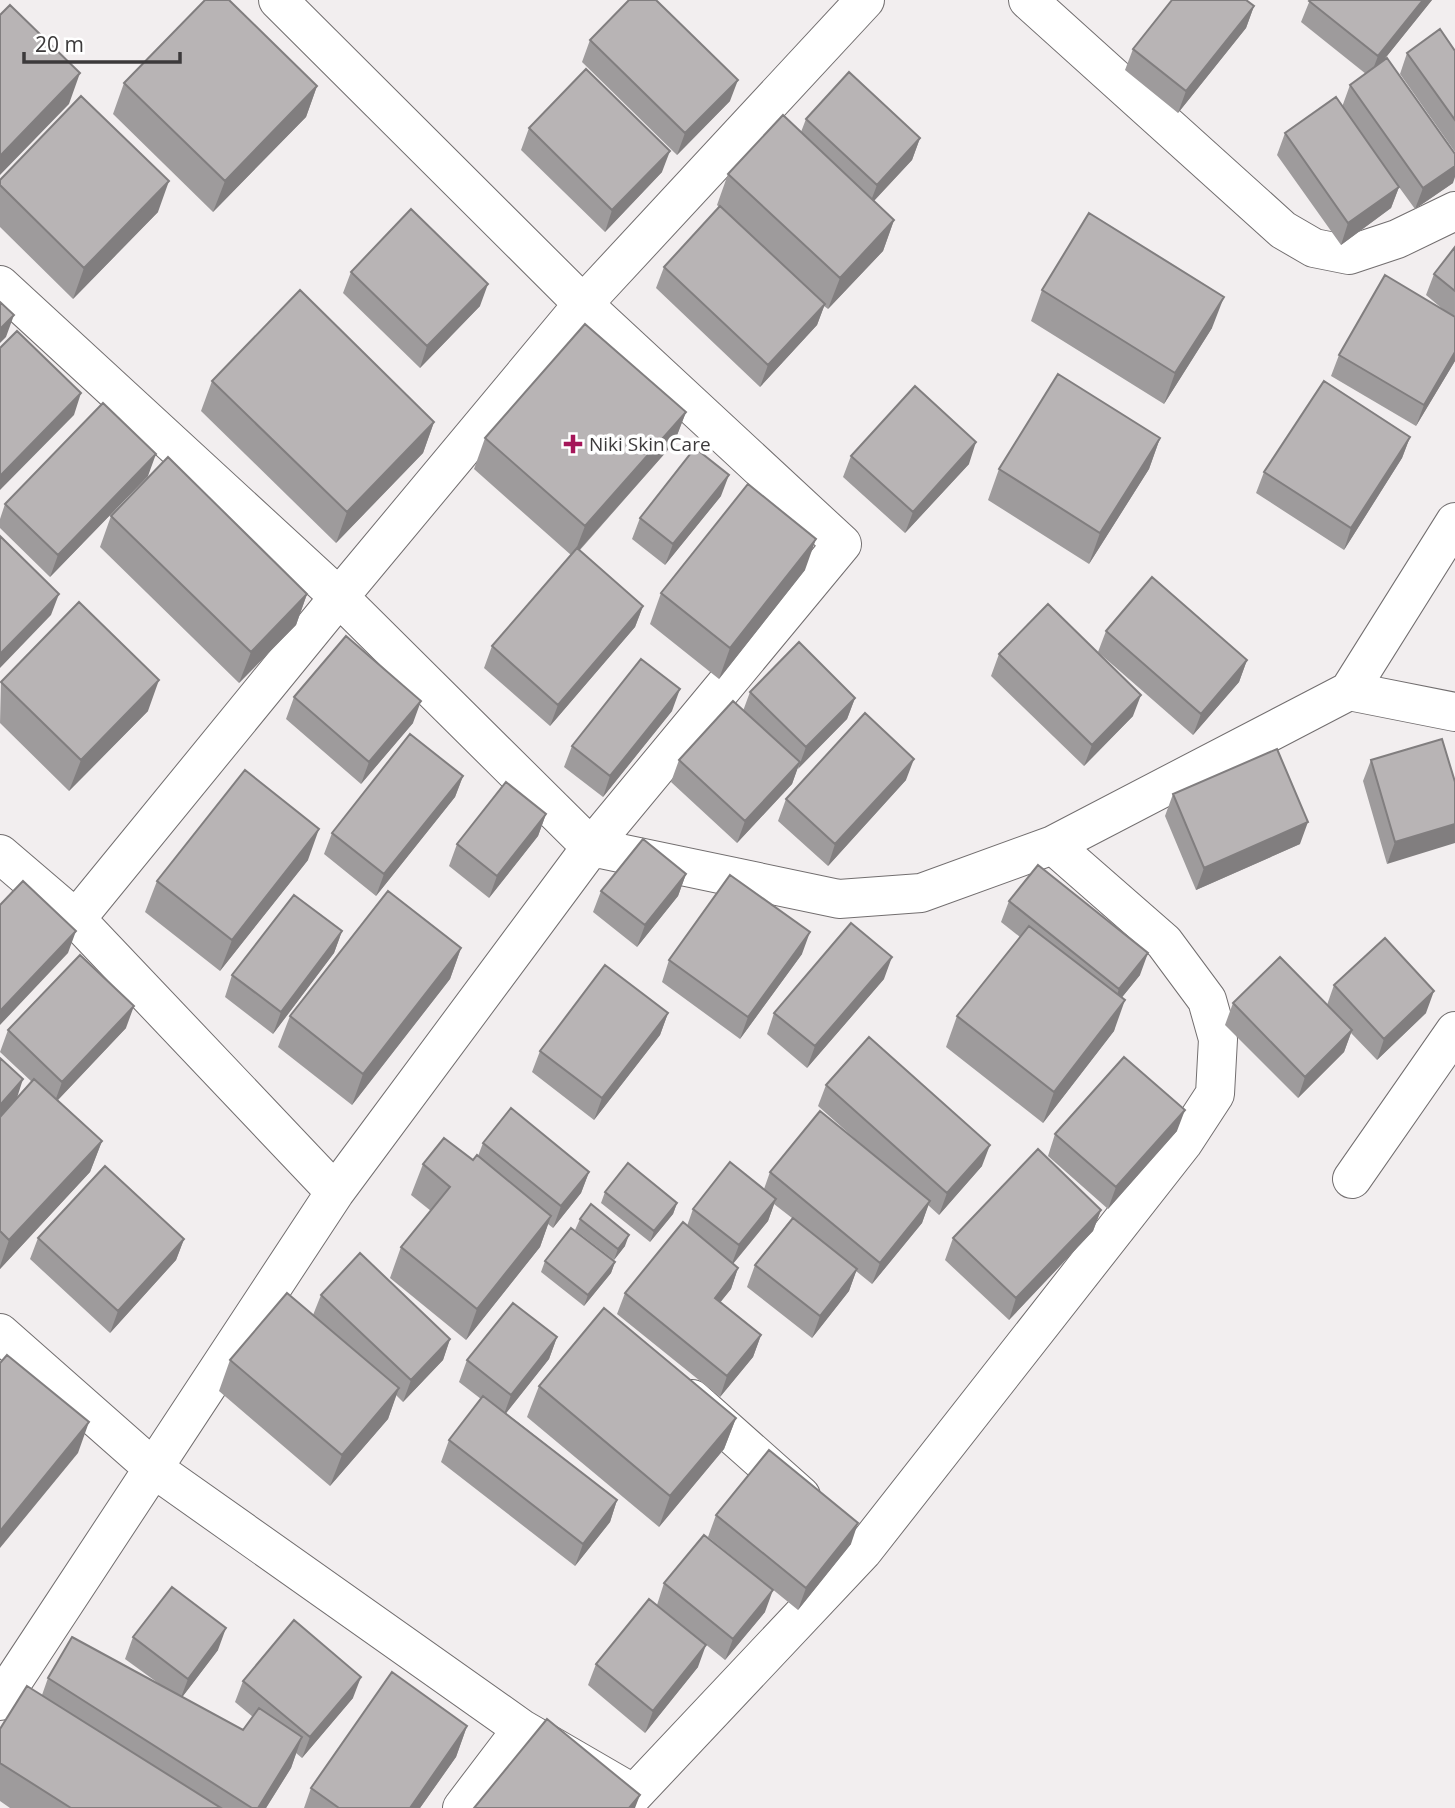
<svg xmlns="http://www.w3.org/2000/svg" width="1455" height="1808" font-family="'Open Sans',sans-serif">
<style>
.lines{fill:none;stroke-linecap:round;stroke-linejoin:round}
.street-casing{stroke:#726e6f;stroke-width:40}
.street{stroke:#fff;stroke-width:38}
.wall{fill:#9e9b9c}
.shaded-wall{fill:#817e7f}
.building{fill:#b8b4b5;stroke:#817e7f;stroke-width:2}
.poi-dot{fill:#a51659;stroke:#fff;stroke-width:2.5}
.labels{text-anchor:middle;stroke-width:7;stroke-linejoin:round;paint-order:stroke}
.poi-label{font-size:19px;fill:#3c3a3b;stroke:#fff;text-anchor:start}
</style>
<rect width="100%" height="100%" fill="#f2eeef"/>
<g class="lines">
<defs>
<path id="street" d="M1028,0l255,230 31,18 35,7 48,-16 58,-28
M0,285l339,312 252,250 248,52 82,-6 132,-48 296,-154 106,-169
M1349,691l106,21
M0,854l76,65 263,-322 244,-293 -305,-304
M1352,1179l103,-148
M335,1192l256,-345 251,-303 -259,-240 282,-304
M0,1333l153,135 369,261 112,65 229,-243 320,-408 32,-49 3,-55 -11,-39 -43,-58 -111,-97
M692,1399l109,97
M0,1701l335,-509 -259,-273
M462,1808l60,-79"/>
</defs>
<use href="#street" class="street-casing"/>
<use href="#street" class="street"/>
</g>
<path class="wall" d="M1310,0h122l-49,61 70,122 -38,26 -16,-22 -8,21 -50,37 -64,-90 8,-22 57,-26 8,-22 16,-11 -65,-52z
M1254,6l-8,22 -68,85 -53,-43 8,-21z
M590,40l140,61 -53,54 -95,-93z
M1455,51v101l-55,-78 7,-21z
M124,83l193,3 -11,31 -93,95 -100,-98z
M806,119l114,19 -8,22 -38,41 20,19 -11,31 -55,58 -4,-3 -7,19 -57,62 -104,-99 8,-21 55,-60 -2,-2 11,-31 73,-42z
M529,128l133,44 -57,60 -84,-82z
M0,180l158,32 -85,87 -73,-72z
M1455,247v114l-39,65 -85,-50 8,-21 106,-44 -19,-16 8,-21z
M351,272l129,34 -60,62 -77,-75z
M1042,290l170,38 -48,76 -133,-83z
M212,381l222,41 -11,31 -87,90 -135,-132z
M686,412l-12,31 -94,107 63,56 -8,21 -85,99 -66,-58 8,-22 79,-91 -97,-86 11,-31z
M1410,437l-8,21 -58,92 -88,-57 8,-21z
M1160,438l-11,31 -60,95 -101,-64 11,-31z
M851,456l118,8 -64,69 -62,-56z
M148,476l-98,101 -50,-49v-9l5,-15z
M721,496l-56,69 -33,-26 8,-21z
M111,516l196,78 -11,31 -57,58 -139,-136z
M805,570l-86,109 -69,-55 11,-31z
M1106,631l141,29 -8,22 -46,53 -95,-83z
M999,654l134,62 -49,50 -93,-90z
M1,682l147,29 -79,80 -69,-68z
M750,692l105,6 -8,21 -50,50 -5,15 -55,59 -66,-61 8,-22 64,-49z
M294,697l119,26 -52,61 -75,-65z
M672,711l-69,86 -39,-30 8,-21z
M1442,739l-55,125 -24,-83 8,-21z
M463,776l-8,21 -79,99 -52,-42 8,-21z
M906,780l-78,86 -50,-45 8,-22z
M1173,794l127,50 -104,46 -31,-74z
M546,814l-8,22 -49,62 -40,-32 8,-22z
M308,860l-88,111 -75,-59 12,-31z
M686,874l-8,22 -41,51 -44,-35 8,-21z
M1009,901l131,74 -18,22 -8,34 -71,92 -97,-76 11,-31 63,-79 -19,-15z
M342,931l-8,22 -61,81 -48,-37 7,-22z
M461,948l-11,31 -98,126 -74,-58 12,-31z
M802,954l-62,85 -78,-57 7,-22z
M884,979l-77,89 -40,-34 7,-21z
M1334,985l92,28 -49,47 -26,-27 -7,19 -46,46 -73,-73 8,-22 94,2z
M668,1013l-8,22 -66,85 -62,-48 8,-21z
M126,1028l-68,72 44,41 -12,31 -90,97v-211l16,41 16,-17 -32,-30 8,-22z
M826,1085l156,81 -43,49 -11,-10 -6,18 -50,61 -16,-13 -7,20 -37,47 -65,-51 8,-22 37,-47 -18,-14 -6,17 -35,43 5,4 -7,21 -11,13 41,33 -8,22 -33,40 -103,-83 8,-21 62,-67 6,-17 71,-20 6,-17 93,-26 -45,-40z
M1177,1131l-69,78 -60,-53 7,-22z
M483,1143l106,29 -8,21 -28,35 -5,-4 -8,23 -74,93 -76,-62 11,-31 30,-36 -20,-16 12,-31 50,-4 5,-4z
M605,1192l72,11 -4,11 -23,28 -49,-39z
M1101,1210l-8,21 -84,89 -64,-60 8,-22z
M580,1219l45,27 -11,14 -39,-30z
M38,1238l146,1 -8,21 -66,73 -80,-74z
M545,1261l70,1 -4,11 -27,33 -43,-34z
M321,1295l129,44 -7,21 -40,42 -7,-7 -8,24 -58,67 -111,-95 11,-31 83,-45z
M557,1337l-8,22 -43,54 111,87 -7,22 -35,44 -134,-104 8,-22 32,-41 -22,-17 8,-22z
M539,1386l197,32 -12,31 -65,78 -132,-110z
M716,1515l135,29 -53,66 -90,-73z
M664,1583l101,29 -40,48 -68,-55z
M133,1637l85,13 -36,47 61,33 10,-13 -18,-15 8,-21 110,17 -51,60 -6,-5 -5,15 -25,40h-256l-10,-7v-72l42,-34 6,-17 110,5 -33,-24z
M596,1664l102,3 -53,66 -57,-48z
M467,1726l-11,31 -36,51h-116l7,-20z"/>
<path class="shaded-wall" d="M1423,0h9l-62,77 8,-21z
M1254,6l-8,22 -68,85 8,-22z
M80,73l-11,31 -69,71v-19z
M738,80l-8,21 -53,54 8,-22z
M317,86l-11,31 -93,95 12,-31z
M920,138l-8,22 -43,46 8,-21z
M670,151l-8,21 -57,60 7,-22z
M1455,166v11l-2,6 -38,26 8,-21z
M169,181l-11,31 -85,87 11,-31z
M1399,187l-8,21 -50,37 7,-22z
M894,220l-11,31 -55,58 12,-31z
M488,284l-8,22 -60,62 7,-22z
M1224,297l-12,31 -48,76 11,-31z
M825,304l-8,21 -57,62 8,-22z
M14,315l-8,22 -6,6v-14z
M1455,352v9l-39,65 8,-21z
M81,393l-7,22 -74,75v-14z
M686,412l-12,31 -101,114 12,-31z
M434,422l-11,31 -87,90 11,-31z
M1410,437l-8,21 -58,92 7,-22z
M1160,438l-11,31 -60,95 11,-31z
M976,442l-7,22 -64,69 8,-21z
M156,454l-8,22 -98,101 8,-22z
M729,475l-8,21 -56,69 8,-21z
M816,539l-11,31 -86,109 11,-31z
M59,594l-8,21 -51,53v-14z
M307,594l-11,31 -57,58 12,-31z
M643,606l-8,21 -85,99 8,-21z
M1247,660l-8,22 -46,53 8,-21z
M159,680l-11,31 -79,80 12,-31z
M680,689l-8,22 -69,86 7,-21z
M1141,695l-8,21 -49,50 8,-21z
M855,698l-8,21 -49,50 8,-22z
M421,701l-8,22 -52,61 8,-22z
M914,759l-8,21 -78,86 7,-22z
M800,762l-8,22 -55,59 8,-22z
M463,776l-8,21 -79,99 8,-22z
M546,814l-8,22 -49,62 8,-22z
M1308,822l-8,22 -104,46 8,-22z
M1455,824v19l-68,21 8,-22z
M319,829l-11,31 -88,111 12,-31z
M686,874l-8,22 -41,51 8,-22z
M76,931l-8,22 -68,72v-14z
M342,931l-8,22 -61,81 8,-22z
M810,932l-8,22 -62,85 8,-22z
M461,948l-11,31 -98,126 11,-31z
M1148,953l-8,22 -29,36 8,-22z
M892,957l-8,22 -77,89 8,-22z
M1434,991l-8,22 -49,47 7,-21z
M1125,1000l-11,31 -71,92 11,-31z
M134,1006l-8,22 -72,76 8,-22z
M668,1013l-8,22 -66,85 8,-22z
M1352,1030l-8,22 -46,46 7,-21z
M23,1079l-7,22 -16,17v-13z
M1185,1110l-8,21 -69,78 8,-22z
M102,1141l-12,31 -90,97v-3l9,-26z
M990,1145l-8,21 -43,49 8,-22z
M589,1172l-8,21 -28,35 8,-22z
M776,1199l-8,22 -37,45 8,-21z
M930,1201l-8,22 -50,61 8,-21z
M677,1203l-4,11 -23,28 4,-11z
M1101,1210l-8,21 -84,89 7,-22z
M551,1216l-11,31 -74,93 11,-31z
M629,1235l-4,11 -11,14 4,-11z
M184,1239l-8,21 -66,73 8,-22z
M615,1262l-4,11 -27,33 4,-11z
M738,1268l-7,21 -24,30 8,-21z
M857,1269l-8,22 -37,47 8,-22z
M761,1335l-8,22 -33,40 7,-21z
M557,1337l-8,22 -46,58 8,-22z
M450,1339l-7,21 -40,42 8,-22z
M399,1388l-11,31 -58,67 12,-31z
M736,1418l-12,31 -65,78 11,-31z
M89,1422l-11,31 -78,95v-17z
M617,1500l-7,22 -35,44 8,-22z
M858,1523l-7,21 -53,66 8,-22z
M773,1590l-8,22 -40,48 8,-21z
M226,1628l-8,22 -38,50 8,-21z
M706,1645l-8,22 -53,66 8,-22z
M361,1677l-8,21 -51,60 8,-21z
M467,1726l-11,31 -36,51h-10z
M302,1737l-11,31 -25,40h-8z
M640,1795l-5,13h-6z"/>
<path class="building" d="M205,0h24l88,86 -92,95 -101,-98z
M629,0h27l82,80 -53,53 -95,-93z
M1172,0h74l8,6 -68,85 -53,-42z
M1310,0h113l-45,56 -69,-55z
M10,5l70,68 -80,83v-141z
M1440,29l15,22v69l-48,-67z
M1387,58l68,96v12l-32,22 -73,-103z
M586,69l84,82 -58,59 -83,-82z
M849,72l71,66 -43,47 -71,-66z
M81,96l88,85 -85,87 -84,-83v-5z
M1336,97l63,90 -51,36 -63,-90z
M783,115l111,105 -54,58 -112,-104z
M720,206l105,98 -57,61 -104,-98z
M411,209l77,75 -61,62 -76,-74z
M1089,213l135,84 -49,76 -133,-83z
M1455,247v44l-21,-17z
M1385,275l70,42v35l-31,53 -85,-50z
M300,290l134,132 -87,90 -135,-131z
M0,302l14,13 -14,14z
M585,324l101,88 -101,114 -100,-88z
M17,331l64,62 -81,83v-128z
M1058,374l102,64 -60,95 -101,-64z
M1324,381l86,56 -59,91 -87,-56z
M915,386l61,56 -63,70 -62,-56z
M103,403l53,51 -98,101 -53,-51z
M695,448l34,27 -56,69 -33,-26z
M168,457l139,137 -56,58 -140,-136z
M748,484l68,55 -86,109 -69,-55z
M0,536l59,58 -59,60z
M577,548l66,58 -85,99 -66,-59z
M1152,577l95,83 -46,54 -95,-83z
M79,602l80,78 -78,80 -80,-78z
M1048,604l93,91 -49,50 -93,-91z
M346,636l75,65 -52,61 -75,-65z
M799,642l56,56 -49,49 -56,-55z
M641,659l39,30 -70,87 -38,-30z
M733,701l67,61 -55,59 -66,-61z
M865,713l49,46 -79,85 -49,-45z
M410,734l53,42 -79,98 -52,-41z
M1442,739l13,43v42l-60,18 -24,-82z
M1277,749l31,73 -104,46 -31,-74z
M245,770l74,59 -87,111 -75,-59z
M506,782l40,32 -49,62 -40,-32z
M643,839l43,35 -41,51 -44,-34z
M1038,865l110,88 -29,36 -110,-88z
M730,875l80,57 -62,85 -79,-57z
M23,881l53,50 -76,80v-106z
M388,891l73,57 -98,126 -73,-58z
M294,895l48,36 -61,81 -49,-37z
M851,923l41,34 -77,89 -41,-33z
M1029,926l96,74 -71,92 -97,-76z
M1385,938l49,53 -50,48 -50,-54z
M80,955l54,51 -72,76 -54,-52z
M1280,957l72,73 -47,47 -72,-74z
M605,965l63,48 -66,85 -62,-47z
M869,1037l121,108 -43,48 -121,-108z
M1124,1057l61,53 -69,77 -61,-53z
M0,1058l23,21 -23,26z
M34,1079l68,62 -93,99 -9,-9v-114z
M511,1108l78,64 -28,34 -78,-63z
M820,1111l110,90 -50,62 -110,-91z
M444,1138l29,22 4,-5 74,61 -74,93 -76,-62 49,-60 -27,-23z
M1038,1149l63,61 -85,88 -63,-60z
M730,1162l46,37 -37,46 -46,-36z
M628,1163l49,40 -23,28 -49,-39z
M105,1166l79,73 -66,72 -80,-73z
M591,1204l38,31 -11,14 -38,-30z
M793,1218l64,51 -37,47 -65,-51z
M683,1222l55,46 -23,30 46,37 -34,41 -102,-83z
M571,1228l44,34 -27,33 -43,-34z
M360,1253l90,86 -39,41 -90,-85z
M287,1293l112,95 -57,67 -112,-95z
M513,1303l44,34 -46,58 -44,-35z
M604,1308l132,110 -66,78 -131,-110z
M7,1355l82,67 -89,109v-168z
M483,1396l134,104 -34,44 -134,-104z
M769,1450l89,73 -52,65 -90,-73z
M704,1535l69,55 -40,49 -69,-56z
M172,1587l54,41 -38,51 -55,-42z
M649,1599l57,46 -53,66 -57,-47z
M294,1620l67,57 -51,60 -67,-56z
M72,1637l171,93 16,-22 43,29 -44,71h-6l-204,-130z
M392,1672l75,54 -57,82h-71l-28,-20z
M27,1686l194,122h-150l-71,-45v-34z
M547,1719l93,76 -11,13h-155z"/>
<path class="poi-dot" d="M569.5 433.5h7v7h7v7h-7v7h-7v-7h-7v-7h7z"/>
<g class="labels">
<g class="poi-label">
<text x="589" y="451">Niki Skin Care</text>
</g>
</g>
<path d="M24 52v10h156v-10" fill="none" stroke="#3c3a3b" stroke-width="3.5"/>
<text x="35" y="52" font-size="21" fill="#3c3a3b" stroke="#ffffff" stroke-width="5" paint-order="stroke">20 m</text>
</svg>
